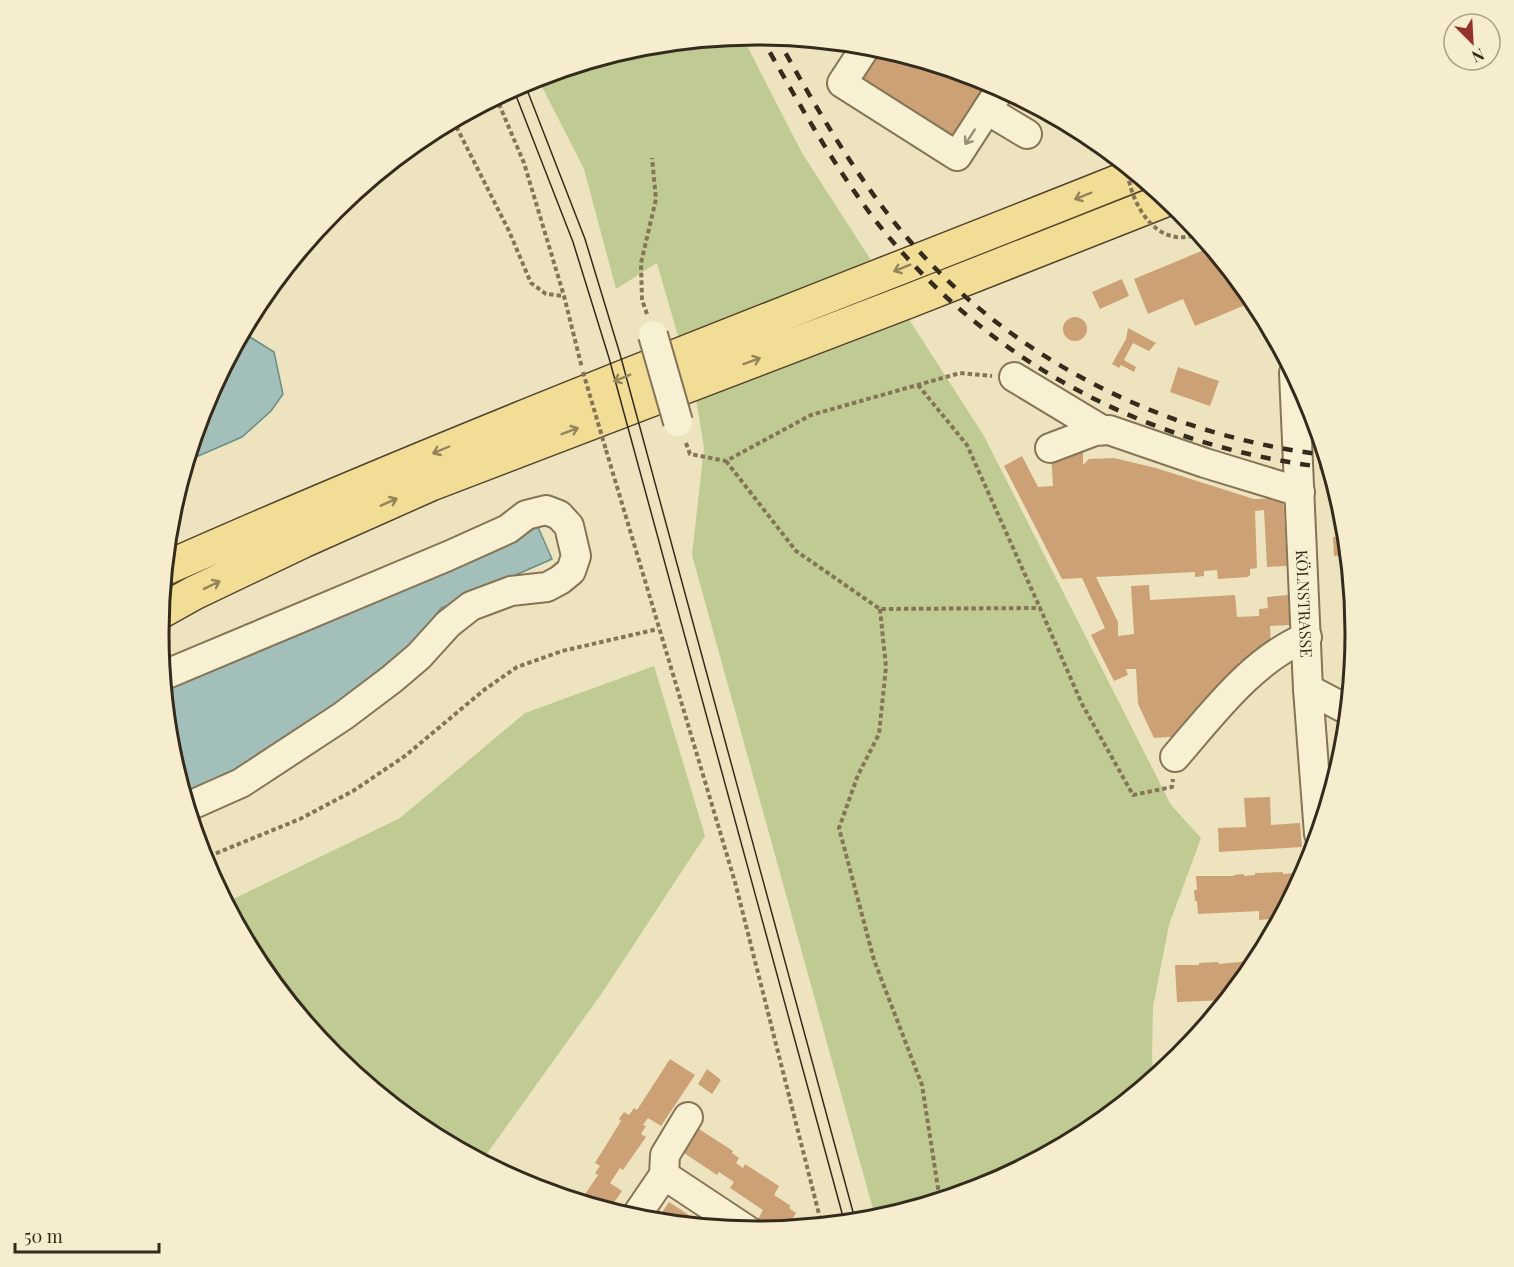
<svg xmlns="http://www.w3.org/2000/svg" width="1514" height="1267" font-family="'Playfair Display',serif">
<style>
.green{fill:#bfcb93}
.water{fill:#a2bfb9;stroke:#6a8d87;stroke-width:1.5}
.building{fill:#cca175}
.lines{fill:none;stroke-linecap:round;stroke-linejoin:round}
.minor-casing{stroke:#867457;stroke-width:32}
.major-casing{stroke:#53422c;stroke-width:36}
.path{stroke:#867457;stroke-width:4;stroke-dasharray:4.5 3;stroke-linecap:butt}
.minor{stroke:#f8f0d2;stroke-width:28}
.major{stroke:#f1dd96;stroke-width:33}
.tram{stroke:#352b1c;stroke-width:1.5}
.rail{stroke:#352b1c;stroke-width:4.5;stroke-dasharray:10 10;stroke-linecap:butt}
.minor-bridge-casing{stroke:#867457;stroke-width:32;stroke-linecap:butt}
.path-bridge{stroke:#867457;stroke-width:4;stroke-dasharray:4.5 3;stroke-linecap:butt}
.minor-bridge{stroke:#f8f0d2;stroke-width:28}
.oneway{stroke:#968e77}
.oneway2{stroke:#938459}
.labels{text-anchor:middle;stroke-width:4.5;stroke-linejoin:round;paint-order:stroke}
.street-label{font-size:16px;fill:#352b1c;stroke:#f5edce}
.rim{fill:none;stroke:#352b1c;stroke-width:3}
</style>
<rect width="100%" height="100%" fill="#ede4bf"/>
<path class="green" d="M742,36l60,117 182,283 187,369 30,33 -32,87 -16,82 -1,50 2,22 -65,53 -103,55 -110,33 -184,-665 12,-107 -8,-49 -39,-136 -41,26 -32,-120 -47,-92 103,-31z
M654,666l51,170 -103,157 -121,169 -57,-31 -91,-74 -74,-91 -34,-63 175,-85 125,-105z"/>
<path class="water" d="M242,332l32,20 9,42 -12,17 -29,26 -55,24 17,-57z
M538,527l14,32 -111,49 -50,66 -46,32 -160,94 -16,-50 -5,-59z"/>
<path class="building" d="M827,41l6,1 22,2 -7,12z
M876,47l101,30 17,11 -39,61 -103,-65z
M1211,247l44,54 -60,25 -12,-27 -35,15 -14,-35z
M1122,279l7,17 -29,13 -8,-17z
M1063 329a12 12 0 1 1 24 0a12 12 0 1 1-24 0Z
M1128,328l28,15 -7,8 -16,-8 -9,17 12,7 -2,5 -13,-7 -2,3 -7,-4 14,-25z
M1178,367l41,14 -9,25 -40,-14z
M1083,451v14l6,-6 25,-1 42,10 98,31 29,-1 4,68 -20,1 -3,-57 -9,1 2,57 -7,1v6l-2,2 -30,2 -1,-9 -13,1v5l-9,1v-5l-99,5 22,45v14l16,-2 -3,-48 18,-1 1,15 85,-5 2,22 22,-1v-7l9,-1 -1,-11 21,-2 2,30 -20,1 1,25 -32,11 2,19 -57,55 -30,2 -16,-34 -2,-35h-10l2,6 -14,6 -23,-46 14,-7 -23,-50 -20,1 -58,-113 18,-10 16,31 15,-1 -2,-33z
M1346,536l2,20h-14l-1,-19z
M1270,797l1,28 29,-2 2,24 -83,5 -1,-24 28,-1 -2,-29z
M1283,872v2l12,-1 1,18 -15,27 -22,2v-9l-61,3 -1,-13h-2l-1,-11h3l-1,-14h38v-1l10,-1v2l11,-1v-2z
M1249,961l1,1h7l-29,38 -51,2 -2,-37h24v-2l19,-1 1,2z
M1186,1050l-6,7 -10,9 -1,-15z
M670,1059l25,16 -34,51 -13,-8 -5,7 3,1 -5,8 5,3 -23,33 -3,-2 -10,15 12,8 -14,20 -29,-8 19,-28 -3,-2 5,-7 -5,-3 26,-42 -2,-2 5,-7 5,3 5,-7 3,2z
M707,1069l14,11 -9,14 -14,-10z
M697,1116l7,5 -5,8 34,22 -1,2 7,5 -3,5 7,5 2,-4 34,22 -5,9 17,11 -2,2 7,5 -9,15 -7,-5 -5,7 -17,-11 5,-9 -33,-22 4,-6 -15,-10 -2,3 -33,-22 9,-15 -7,-5z
M669,1202l32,21 -2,4 -36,-4 -6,-3z"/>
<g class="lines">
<defs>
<g id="minor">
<path d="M867,45l-25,38 115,73 44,-68"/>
<path d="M987,110l40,24"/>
<path id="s1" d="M1294,373l14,316 11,145"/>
<path d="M1014,377l88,53"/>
<path d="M1050,448l45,-17 14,-1 96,33 95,29"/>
<path d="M162,676l286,-120 60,-27 18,-14 20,-5 13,5 10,11 7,30 -5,15 -11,9 -13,7 -36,4 -40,15 -23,18 -29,32 -27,23 -49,37 -102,67 -54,24"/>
<path d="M1308,689l40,21"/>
<path d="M1175,757c38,-44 78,-98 132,-120"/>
<path d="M664,1175l86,57"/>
<path d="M634,1219l30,-44 1,-20 23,-38"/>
</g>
<path id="major" d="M164,569c320,-142 648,-265 973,-395
M160,612l34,-19 109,-52 128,-57 478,-183 259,-102"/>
</defs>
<use href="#minor" class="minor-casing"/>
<use href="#major" class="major-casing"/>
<path class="path" d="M496,97l28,66 40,133 18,72
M453,120l56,111 22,52 15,11 18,2
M647,314l-5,-14 -1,-37 15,-64 -4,-41
M918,385l49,60 73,163
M686,443l4,11 36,7 85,-46 149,-42 32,3
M606,450l129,432 87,344
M726,461l70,90 84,58 160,-1 42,96 51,91 39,-8 1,-8
M880,609l6,58 -7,67 -21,41 -19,53 35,132 48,125 18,116
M202,859l98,-40 53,-28 52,-35 79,-66 33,-23 45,-16 96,-22"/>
<use href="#minor" class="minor"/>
<use href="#major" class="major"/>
<path class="tram" d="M524,82l61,157 35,115 236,869
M513,88l60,154 36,116 236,866"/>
<path class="rail" d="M760,35c36,63 71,127 115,185 113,144 275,227 455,248
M776,36c34,61 69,122 111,177 105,137 269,222 439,242"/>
<defs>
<path id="minor-bridge" d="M653,335l25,87"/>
</defs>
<use href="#minor-bridge" class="minor-bridge-casing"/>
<path class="path-bridge" d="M1127,166c1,27 19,67 49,71 8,1 16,-1 24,-3
M583,372l23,78"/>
<use href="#minor-bridge" class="minor-bridge"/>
</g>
<defs><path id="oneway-shaft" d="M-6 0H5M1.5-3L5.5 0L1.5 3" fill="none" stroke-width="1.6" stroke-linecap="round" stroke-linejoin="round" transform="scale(1.5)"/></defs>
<use class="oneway" href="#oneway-shaft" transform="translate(970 137) rotate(123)"/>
<g class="oneway2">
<use href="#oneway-shaft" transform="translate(1083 196) rotate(158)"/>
<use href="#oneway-shaft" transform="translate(902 268) rotate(158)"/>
<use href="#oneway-shaft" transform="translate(752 361) rotate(-21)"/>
<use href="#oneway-shaft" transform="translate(622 378) rotate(158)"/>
<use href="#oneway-shaft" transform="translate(570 431) rotate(-21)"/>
<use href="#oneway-shaft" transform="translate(441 450) rotate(157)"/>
<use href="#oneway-shaft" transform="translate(389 502) rotate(-24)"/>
<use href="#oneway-shaft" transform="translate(212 585) rotate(-26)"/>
</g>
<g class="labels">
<g class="street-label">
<text dy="6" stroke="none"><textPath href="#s1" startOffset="231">KÖLNSTRASSE</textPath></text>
</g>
</g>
<path d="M0 0H1514V1267H0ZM169 633a588 588 0 1 1 1176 0a588 588 0 1 1-1176 0Z" fill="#f5edce" fill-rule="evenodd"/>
<path class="rim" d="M169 633a588 588 0 1 1 1176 0a588 588 0 1 1-1176 0Z"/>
<g transform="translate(1472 42) rotate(156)"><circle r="28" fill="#f5edce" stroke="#a89f87" stroke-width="1.5"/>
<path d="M0-4.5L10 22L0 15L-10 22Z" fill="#943128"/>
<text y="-9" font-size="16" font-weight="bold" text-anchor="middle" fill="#352b1c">N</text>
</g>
<path d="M15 1243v9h144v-9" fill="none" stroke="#352b1c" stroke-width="3"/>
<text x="24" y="1243" font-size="18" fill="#352b1c" stroke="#f5edce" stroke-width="4.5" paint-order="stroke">50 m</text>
</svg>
